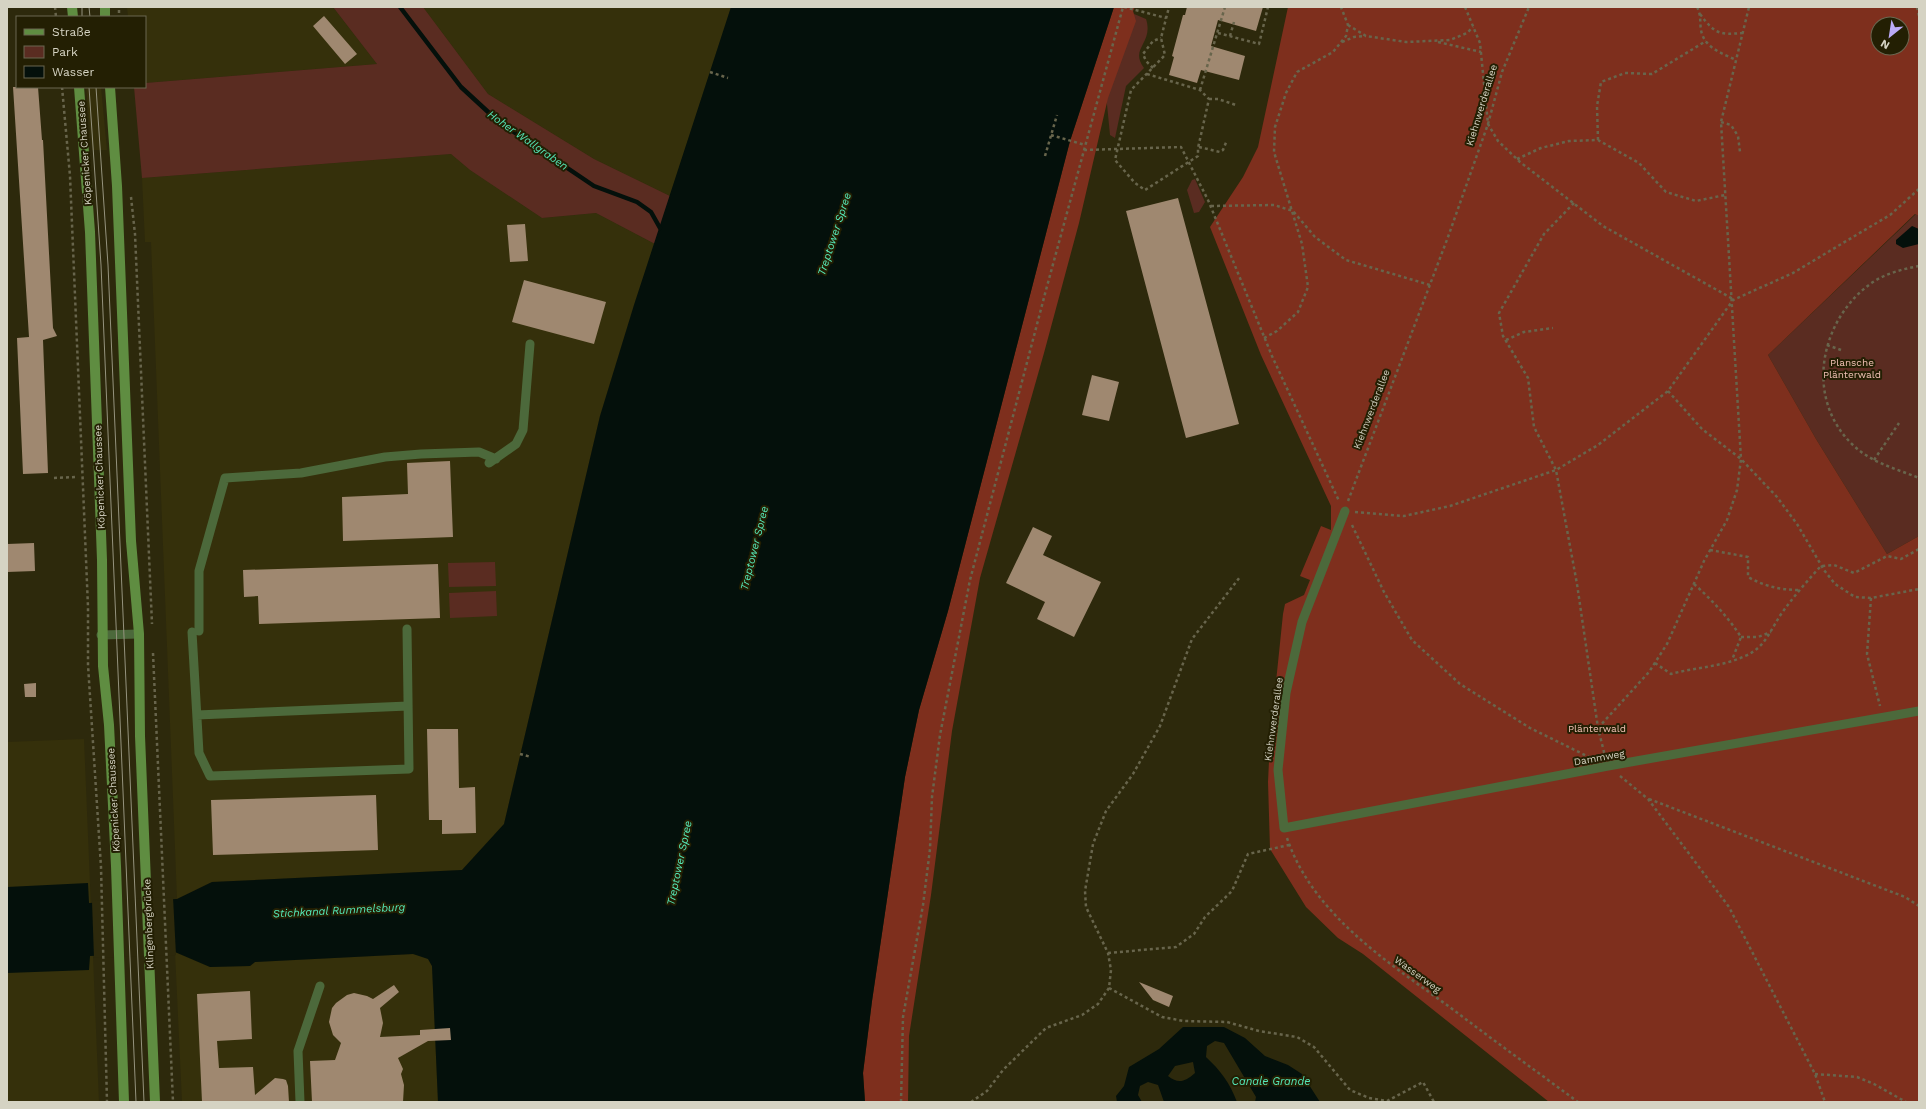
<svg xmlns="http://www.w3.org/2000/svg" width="1926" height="1109" font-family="'Work Sans',sans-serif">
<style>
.built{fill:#35300b}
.green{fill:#5a2c21}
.forest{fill:#7e2f1d;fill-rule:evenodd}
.water{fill:#04100b;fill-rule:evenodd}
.pier{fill:#2d290c}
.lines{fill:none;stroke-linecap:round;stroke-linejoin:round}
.stream{stroke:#04100b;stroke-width:4.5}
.building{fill:#9f8870}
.path{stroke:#68654c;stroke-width:2.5;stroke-dasharray:3 3;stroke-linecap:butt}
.service{stroke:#4c693b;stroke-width:9}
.secondary{stroke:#5f8d41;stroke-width:10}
.tram{stroke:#95937e;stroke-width:1}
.labels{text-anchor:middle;stroke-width:4;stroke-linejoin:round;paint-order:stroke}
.street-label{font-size:10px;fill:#d5d3c3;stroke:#231f03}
.park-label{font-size:10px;fill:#f2c2b6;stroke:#231f03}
.water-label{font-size:11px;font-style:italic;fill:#55eaba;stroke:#231f03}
</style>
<rect width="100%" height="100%" fill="#2d290c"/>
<path class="built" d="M127,7h206l44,57 -232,19v-66h-17z
M423,7h308l-61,189 -76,-37 -106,-65z
M86,87h15l6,63h-15z
M451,154l19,16 72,48 54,-5 59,31 -21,61 -34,111 -96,408 -42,46 -250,12 -35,17 -26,-657h-6l-3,-64z
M84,739l15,363h-92v-360z
M175,952l35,15 40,-1 5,-4 158,-8 8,1 7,4 4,7 6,136h-256z"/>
<path class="green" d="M333,7h90l65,87 106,65 76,37 -15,48 -59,-31 -54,5 -72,-48 -19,-16 -309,24 -8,-91h11v-4l232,-19z
M1127,11l19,8c8,25 -17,29 -2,49l-18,18 -11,52 -5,-3 -4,-41z
M1195,179l10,23 -6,10 -5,1 -7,-23 5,-10z
M1916,214l3,2v320l-32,18 -71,-115 -48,-84z
M495,562l1,24 -47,1 -1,-24z
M496,591l1,25 -47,2 -1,-25z"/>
<path class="forest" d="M1114,7h21l-2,4 3,10 -28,77 -29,125 -35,130 -64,225 -28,153 -21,164 -22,141 -1,66h-43l-2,-29 9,-72 33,-224 14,-67 29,-99 122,-470z
M1288,7h631v209l-4,-2 -147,141 48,84 71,115 32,-18v566h-370l-186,-148 -25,-16 -32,-31 -36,-58 -2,-67 2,-42 13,-126 2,-10 19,-9 6,-15 -10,-4 21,-50 10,4v-24l-70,-151 -51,-128 33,-50 15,-30zM1878,24h24v24h-24z"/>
<path class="water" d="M731,7h383l-44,134 -122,470 -29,99 -14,67 -33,224 -9,72 2,29h-427l-6,-136 -4,-7 -15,-5 -158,8 -5,4 -40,1 -35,-15 -85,4 -1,14 -82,3v-86l81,-4 1,20 88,-4 35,-17 250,-12 42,-46 96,-408 34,-111z
M1912,226l7,3v15l-16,4 -7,-4v-4z
M1183,1027h41l21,11 20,18 23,9 14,9 18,28h-65l1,-5 -32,-54 -9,-2 -8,5 -1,11c14,13 24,26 31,45h-73l-6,-17 -10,-3 -8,4 -2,9 4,7h-25l-1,-6 8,-10 5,-19 30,-18zM1193,1062l2,11c-10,9 -17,11 -27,3l7,-10z"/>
<path class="pier" d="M173,897l3,58 -82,3 -2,-57z"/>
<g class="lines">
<path class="stream" d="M400,7l61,80 38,35 95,64 43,16 14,10 9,16"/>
</g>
<path class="building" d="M1187,7h76l-7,24 -38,-11 -7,26 34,10 -6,24 -38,-10 -4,13 -28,-8 5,-18 -2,-1 11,-41h2z
M324,16l33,38 -12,10 -32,-38z
M13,87h25l4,53h1l10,188 4,8 -14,4 5,133 -25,1 -6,-136 12,-1z
M1178,198l61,226 -53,14 -60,-227z
M525,224l3,37 -18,1 -3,-37z
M524,280l82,22 -12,42 -82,-22z
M1092,375l27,7 -10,39 -27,-6z
M450,461l3,76 -110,4 -1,-44 66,-3 -1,-31z
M1033,527l19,9 -9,19 58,27 -27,55 -37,-18 8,-17 -39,-19z
M34,543l1,28 -28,1v-28z
M438,564l2,54 -181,6 -1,-28 -14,1 -1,-27z
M36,683v14h-11l-1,-13z
M427,729h31l1,59 16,-1 1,46 -34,1v-14h-13z
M376,795l2,55 -165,5 -2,-55z
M1139,982l34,14 -4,11 -16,-7z
M394,985l5,7 -19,16 3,15 -3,14 40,-2v-5l30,-2 1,12 -23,1 -30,17 5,11 -2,5 3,11 -1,17h-91l-2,-41 25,-1 6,-17 -8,-8 -4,-13 3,-14 4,-5 11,-8 7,-2 13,3 6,3z
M250,991l2,48 -35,2 2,27 34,-1 2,28 20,-17 8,1 3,1 2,6 1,16h-87l-5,-108z"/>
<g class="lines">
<path class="path" d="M55,7l1,10
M1124,7l42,11
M1465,7l15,36 8,81 10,17 22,21 83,64 130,73
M1697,7c5,9 2,18 5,27 5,15 22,20 34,26
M1917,7l2,9
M119,10v7
M1700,14c15,20 19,21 43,19
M1348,25l18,11 40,6 44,-2 17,-7 6,-6
M1218,33l41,11 9,-37
M1230,36l4,-14
M1342,42l12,-5 12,-1
M1438,42l43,10
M1153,68l-7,-7 -3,-7 10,-13 8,-3
M710,72l18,6
M1147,74l53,16 9,9 -11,49v8l-53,34 -10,-7 -20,-23 16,-70 34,-35 -4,-17 8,-31
M62,87l8,89 18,431v58l13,202 6,235
M1200,90l25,-83
M1209,99h9l18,6
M1721,122l10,3 7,11 2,16
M1051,135l34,10
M1598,140l-1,-34 4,-24 24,-9 27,1 54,-33
M1199,147l21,5 3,-2 4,-10
M1084,150l97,-3 27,53 64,156 67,145
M1045,156l12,-41
M1517,159l24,-11 28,-7 29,-1 41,23 27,29 30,9 29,-6
M131,197l4,37 17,390
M1574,203l-30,31 -45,79 4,23 25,42 6,49 22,43 21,114 21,144 7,28
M1211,206l63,-1 19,6 22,26 31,23 84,25
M1919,266c-16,3 -32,7 -46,16 -53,36 -70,117 -19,164 18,17 43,23 65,32
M1264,338l13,-7 21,-19 10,-25 -6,-43 -28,-92 1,-25 11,-34 11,-21 36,-20 13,-16 2,-11 -7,-18
M1506,340l18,-8 29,-4
M1827,345l14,5
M1668,391l34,38 39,30 36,38 20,27 27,46 11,14 20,13 16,1 48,-9
M1874,460l25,-37
M54,478l21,-1
M1348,501l100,-264 40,-113 14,-52 27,-65
M1355,512l49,4 46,-10 106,-36 42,-25 70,-54 65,-91 60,-27 70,-42 27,-16 29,-26
M1352,525l32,67 28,48 48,44 70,44 61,30
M1710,550l38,7v20c16,9 32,13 51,13
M1694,584c18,16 34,33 47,53l-9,23
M1871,598l-4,56 13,52
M1741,637h17l13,-5
M153,653l20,449
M1655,663l16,11c25,-7 51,-7 74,-18 22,-9 26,-29 39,-46 11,-15 24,-30 37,-44l13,-1 20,8 33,-17 14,3 18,-10
M1598,728l51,-56 18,-28 37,-83 23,-41 10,-30 4,-31 -20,-337 28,-115
M520,754l11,3
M1620,776l28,23 81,108 86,167 10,28
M1649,799l256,98 14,9
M1287,838c26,77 102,125 164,170 42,32 85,63 127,94
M1108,953l68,-6 18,-13 11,-17 27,-26 16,-37 41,-9
M1109,988l53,29 22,4 43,1 32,9 38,6 17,10 36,43 19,8 18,3 36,-19 11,20
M1815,1074l42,3 17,7 32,18
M901,1102l2,-85 20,-112 7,-56 2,-52 8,-62 30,-155 76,-290 77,-283
M971,1102l16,-11 16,-21 43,-42 36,-13 16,-11 11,-16 2,-18 -3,-17 -22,-46 -1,-16 8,-47 13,-33 27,-37 27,-48 32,-87 48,-62"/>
<path class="service" d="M489,463l27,-19 7,-14 7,-86
M1345,511l-43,111 -16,71 -8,77 6,58 324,-62 311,-55
M199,631v-60l26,-93 76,-5 84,-16 36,-3 58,-2 17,7
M192,632l7,121 11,23 199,-7 -2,-140
M101,635l38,-1
M197,715l211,-9
M300,1102l-2,-51 22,-65"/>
<path class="secondary" d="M72,7l1,10
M105,7v10
M79,87l11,145 12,328 1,106 6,59 7,141 8,236
M110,87l7,99 14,355 8,93 1,102 15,366"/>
<path class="tram" d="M82,7v10
M89,7l1,10
M89,87l12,178 35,837
M96,87l12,178 36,837"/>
</g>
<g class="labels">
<g class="street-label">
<text transform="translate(1481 105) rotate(-73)" y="4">Kiehnwerderallee</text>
<text transform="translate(84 153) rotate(-94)" y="4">Köpenicker Chaussee</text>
<text transform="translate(1371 409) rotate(-69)" y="4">Kiehnwerderallee</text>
<text transform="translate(99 477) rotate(-92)" y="4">Köpenicker Chaussee</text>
<text transform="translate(1273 719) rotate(-82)" y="4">Kiehnwerderallee</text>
<text transform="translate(1599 757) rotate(-10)" y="4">Dammweg</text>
<text transform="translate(113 800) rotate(-93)" y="4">Köpenicker Chaussee</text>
<text transform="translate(148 924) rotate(-92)" y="4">Klingenbergbrücke</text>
<text transform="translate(1418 974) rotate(36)" y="4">Wasserweg</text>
</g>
<g class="park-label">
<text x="1852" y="366">Plansche<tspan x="1852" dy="12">Plänterwald</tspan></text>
<text x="1597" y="732">Plänterwald</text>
</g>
<g class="water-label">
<text transform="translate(528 140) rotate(35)" y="4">Hoher Wallgraben</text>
<text transform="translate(834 234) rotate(-72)" y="4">Treptower Spree</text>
<text transform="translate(754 548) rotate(-76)" y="4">Treptower Spree</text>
<text transform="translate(679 863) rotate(-78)" y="4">Treptower Spree</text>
<text transform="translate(339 910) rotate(-3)" y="4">Stichkanal Rummelsburg</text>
<text x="1271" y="1085">Canale Grande</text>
</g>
</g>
<rect width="1926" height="1109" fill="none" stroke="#d5d3c3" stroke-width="16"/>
<rect x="16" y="16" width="130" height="72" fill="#231f03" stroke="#6a6750"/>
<rect x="24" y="29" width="20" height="6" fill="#5f8d41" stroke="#6a6750"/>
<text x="52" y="36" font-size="12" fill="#d5d3c3">Straße</text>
<rect x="24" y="46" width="20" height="12" fill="#5a2c21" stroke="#6a6750"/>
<text x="52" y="56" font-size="12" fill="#d5d3c3">Park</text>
<rect x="24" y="66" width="20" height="12" fill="#04100b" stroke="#6a6750"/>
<text x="52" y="76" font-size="12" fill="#d5d3c3">Wasser</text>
<g transform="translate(1890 36) rotate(210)"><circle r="19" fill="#231f03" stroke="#6a6750"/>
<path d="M0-3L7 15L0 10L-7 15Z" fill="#bbaaf6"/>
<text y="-6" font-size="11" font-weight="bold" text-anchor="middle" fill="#d5d3c3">N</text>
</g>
</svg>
